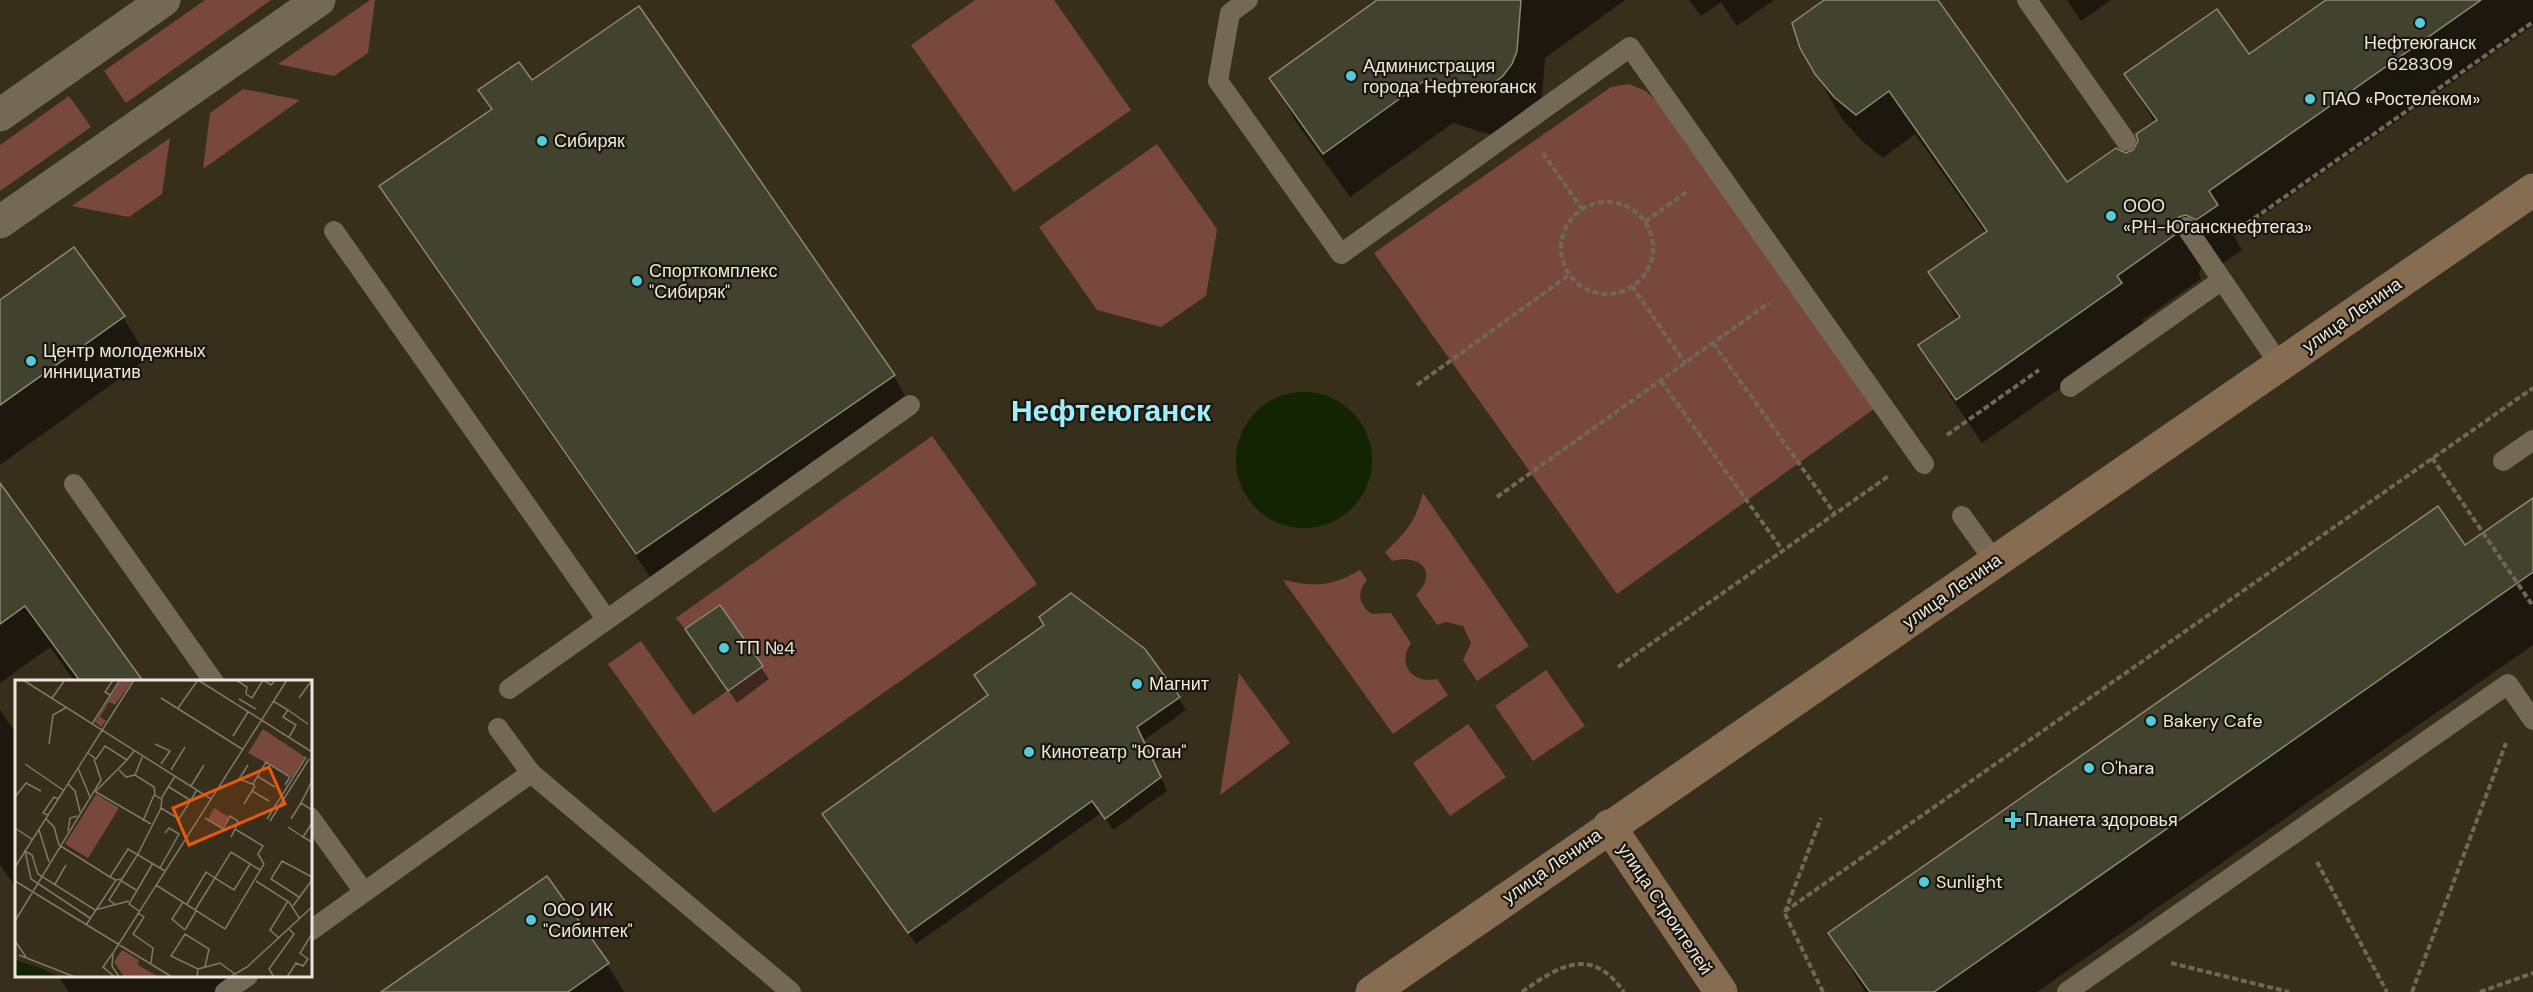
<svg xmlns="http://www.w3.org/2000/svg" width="2533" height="992" font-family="'DM Sans',sans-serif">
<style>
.green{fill:#79483d}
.water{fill:#122402}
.shadow{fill:#0007}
.building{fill:#42432e;stroke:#898973;stroke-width:1.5}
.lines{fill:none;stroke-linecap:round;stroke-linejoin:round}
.path{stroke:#706857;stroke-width:4;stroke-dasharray:6 3;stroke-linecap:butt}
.lane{stroke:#746955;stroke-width:20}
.street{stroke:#746955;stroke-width:33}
.secondary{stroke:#866d51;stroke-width:33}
.poi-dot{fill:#53cbdb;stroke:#1b170f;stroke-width:2}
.labels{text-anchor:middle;stroke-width:4.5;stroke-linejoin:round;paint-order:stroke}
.poi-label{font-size:18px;fill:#ede7db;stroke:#1b170f;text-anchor:start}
.street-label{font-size:18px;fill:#ede7db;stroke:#1b170f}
.town-label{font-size:30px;font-weight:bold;fill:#9eeefb;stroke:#1b170f}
.inset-road{fill:none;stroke:#807868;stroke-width:1.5}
.view{fill:#e8590c;fill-opacity:0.15;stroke:#e8590c;stroke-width:3}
.inset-edge{fill:none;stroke:#ede7db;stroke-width:3}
</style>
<rect width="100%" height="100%" fill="#382e1c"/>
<path class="green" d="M205,0h66l-145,103 -22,-32z
M370,0h5l-7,53 -34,23 -56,-12z
M975,0h79l77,110 -117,82 -103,-147z
M1629,84l17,7 14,14 214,304 -257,185 -243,-341 237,-166z
M243,89l57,11 -97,69 7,-56z
M69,96l22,31 -91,64v-46z
M170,138l-8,56 -33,23 -57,-11z
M1157,144l60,85 -11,67 -45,31 -64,-17 -58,-83z
M932,436l105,148 -323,229 -106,-149 33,-23 52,74 70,-49 -43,-61 -35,24 -9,-11z
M1423,493l106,153 -52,35 -14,-21 8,-17 -8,-17 -17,-4 -9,3 -21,-30c23,-23 4,-42 -24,-34l-7,-9c22,-20 30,-30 38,-59z
M1360,570l7,10c-11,13 -8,24 4,34l20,-1 20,30c-15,22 2,41 26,36l11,16 -55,39 -110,-154c32,7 48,7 77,-10z
M1546,670l39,56 -52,35 -38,-55z
M1239,673l51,70 -70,52z
M1468,724l38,53 -56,39 -37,-53z"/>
<path class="water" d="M1236 460a68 68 0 1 1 136 0a68 68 0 1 1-136 0Z"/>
<path class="shadow" d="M1380,0h245l-80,58 -3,38 -5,13 -35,25h-14l-35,-11 -103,74 -54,-75 -25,-44z
M1689,0h85l-37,26 -16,-24 -20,14z
M1820,0h116l131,185 67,-33 21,-29 -29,-49 122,-18 80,-56h205v26l-299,210 8,14 -20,14 -18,-2 -5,11 2,6 -59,41 4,8 -164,115 -36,-53 -26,-44 38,-26 -28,-47 56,-39 -71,-100 -32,24 -21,-17 -20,-22 -26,-45 6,-71z
M2067,0h44l-30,21z
M480,90l414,286 14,25 -257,177 -255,-366 -15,-25 111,-77z
M0,302l123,15 25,41 -148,107z
M0,492l14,13 127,177h-66l-25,-35 -50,36z
M2533,499v146l-496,347h-172l-35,-59 635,-386z
M719,607l50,72 -32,24 -50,-73z
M975,676l203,21 8,13 -42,30 23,51 -54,39 -12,-17 -185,131 -84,-117 157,-130z
M0,710l16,23v155l-16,-23z
M607,964l17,28h-240z
M58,976h205l-24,16h-170z"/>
<path class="building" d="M1377,0h144l-4,51 -5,13 -9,12 -12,9 -15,5h-14l-35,-11 -104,75 -54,-76z
M1824,0h114l129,182 49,-34 10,5 7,-3 5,-9 -2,-7 21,-14 -33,-46 93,-65 32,45 77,-54h155l-272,191 9,14 -22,15 -10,-5 -7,2 -5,10 2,7 -59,42 5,7 -166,117 -38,-55 42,-28 -32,-45 59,-41 -98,-140 -33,24 -22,-18 -19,-23 -15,-26 -8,-25z
M639,6l256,369 -259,179 -257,-368 113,-77 -14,-19 41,-28 13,18z
M74,247l51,69 -125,89v-105z
M0,483l143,198h-63l-55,-75 -25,18z
M2533,498v74l-599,420h-64l-42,-59 610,-427 27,39z
M1071,593l74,56 35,48 -43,30 24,50 -56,42 -13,-18 -184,132 -86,-119 166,-119 -14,-20 70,-50 -5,-8z
M720,605l43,61 -35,25 -43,-62z
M547,876l62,87 -41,29h-187z"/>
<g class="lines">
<path class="path" d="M1543,153l39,56
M1561 248a46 46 0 1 1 92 0a46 46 0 1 1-92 0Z
M1645,222l43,-31
M2232,234l301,-212
M1632,286l53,77
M1713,343l122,171
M1661,381l122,170
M1417,385l152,-110
M1947,435l92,-65
M2432,458l101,148
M1497,497l272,-194
M1618,667l272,-192
M2317,862l70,130
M1785,912l36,-94
M2171,963l118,29
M1522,992c37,-26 69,-47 102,0
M1823,992l-39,-80 749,-524
M2412,992l94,-249
M2480,992l53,-19"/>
<path class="lane" d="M1248,0l-18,13 -12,68 123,173 289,-207 294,417
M2027,0l99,141
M2186,227l36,53
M334,231l273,389
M2070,387l152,-107 58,85
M2503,461l30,-21
M74,484l140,198
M1962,516l33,46
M509,689l401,-284
M498,728l33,45 260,219
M310,817l54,75
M310,931l221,-158
M225,992l23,-16
M2067,992l441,-308 25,36"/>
<path class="street" d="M0,115l164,-115
M0,222l319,-222"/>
<path class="secondary" d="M1609,826l112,166
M1372,992l1161,-802"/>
</g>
<g class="poi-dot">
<circle cx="2420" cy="23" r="6"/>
<circle cx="1351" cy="76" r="6"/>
<circle cx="2310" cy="99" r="6"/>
<circle cx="542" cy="141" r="6"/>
<circle cx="2111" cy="216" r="6"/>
<circle cx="637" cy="281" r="6"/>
<circle cx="31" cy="361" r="6"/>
<circle cx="724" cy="648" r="6"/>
<circle cx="1137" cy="684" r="6"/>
<circle cx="2151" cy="721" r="6"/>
<circle cx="1029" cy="752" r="6"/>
<circle cx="2089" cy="768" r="6"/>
<path d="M2010 811h6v6h6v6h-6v6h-6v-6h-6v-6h6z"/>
<circle cx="1924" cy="882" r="6"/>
<circle cx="531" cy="920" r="6"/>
</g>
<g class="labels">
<g class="poi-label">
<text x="2420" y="49" text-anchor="middle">Нефтеюганск<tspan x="2420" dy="21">628309</tspan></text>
<text x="1363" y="72">Администрация<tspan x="1363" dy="21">города Нефтеюганск</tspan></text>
<text x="2322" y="105">ПАО «Ростелеком»</text>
<text x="554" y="147">Сибиряк</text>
<text x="2123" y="212">ООО<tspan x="2123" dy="21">«РН-Юганскнефтегаз»</tspan></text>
<text x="649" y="277">Спорткомплекс<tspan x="649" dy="21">"Сибиряк"</tspan></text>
<text x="43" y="357">Центр молодежных<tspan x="43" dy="21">иннициатив</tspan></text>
<text x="736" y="654">ТП №4</text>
<text x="1149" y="690">Магнит</text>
<text x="2163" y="727">Bakery Cafe</text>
<text x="1041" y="758">Кинотеатр "Юган"</text>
<text x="2101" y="774">O'hara</text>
<text x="2025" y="826">Планета здоровья</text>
<text x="1936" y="888">Sunlight</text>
<text x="543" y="916">ООО ИК<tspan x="543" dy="21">"Сибинтек"</tspan></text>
</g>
<g class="street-label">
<text transform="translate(2352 315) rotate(-35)" y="6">улица Ленина</text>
<text transform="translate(1952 591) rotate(-35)" y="6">улица Ленина</text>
<text transform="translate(1552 866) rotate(-35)" y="6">улица Ленина</text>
<text transform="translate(1665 909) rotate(56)" y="6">улица Строителей</text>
</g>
<g class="town-label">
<text x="1111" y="421">Нефтеюганск</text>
</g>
</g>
<g transform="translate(15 680)">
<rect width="297" height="297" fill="#382e1c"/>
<path d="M106,0h12l-18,25 -6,-3 -9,15 6,4 -5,6 -6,-5zM248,49l42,28 -13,20 -44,-24zM81,114l23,14 -31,50 -23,-14zM199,128l15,9 -7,11 -14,-9zM107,270l17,10 -1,5 21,12h-35l-10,-15z" fill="#79483d"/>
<path d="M1,280l27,9 17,8h-45z" fill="#122402"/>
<path class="inset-road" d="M8,0l188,119M183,0l114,72M221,0l11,7 -1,7 6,4 11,-18 8,5 4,-5M95,15l-5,-3 8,-12M37,18l13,-18M146,18l81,51M284,18l13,-18M224,19l17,10M258,21l15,9 -5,7 13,8 -7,12M163,28l20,-28M273,30l20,14M77,44l28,-44M218,56l15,-24M34,64l4,-29 14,-8M140,64l15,7 -9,13M73,73l8,6 9,-13 22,14 7,-9M128,75l-8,20 19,12 1,8 6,4M10,84l38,26M233,85l-9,14 16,6M63,88l12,29M104,90l7,7 9,-2M156,90l14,-23M160,96l-13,21 -1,11 18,11 18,-29M242,96l18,11M297,101l-11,22 11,7M53,104l7,7 5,21M238,104l13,-22 24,15 -5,8M176,106l13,-21M154,107l21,13M237,111l17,10M80,112l32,-32M81,112l55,32M0,117l11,-14 15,8M229,124l11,-18M33,135l-5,-2 11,-16 4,2M190,138l18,11 7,-13 8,5 -3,8M31,139l8,8 5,18 51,32M252,139l39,-62M276,139l10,-16M128,141l11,-26M255,141l39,-62M297,143l-9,14 9,5M273,147l15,10M0,148l18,12M24,150l10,32M53,151l2,-13 7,-2M0,187l119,-187M145,188l19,-34 -10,-6 -4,5M101,200l6,-1 16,-25 23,-46M105,200l16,10M0,201l157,96M241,201l33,21 11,17M40,204l11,-19M141,205l69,44 39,-65 -6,-10 5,-8 -28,-17 -4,8M284,217l-28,-18 11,-18 30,16M168,222l-11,17 13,11M172,224l19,-32 9,6 16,-26 29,18M101,225l-7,-5 12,-19M278,226l19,-26M180,230l20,-32 19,12 16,-26M124,231l-10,-7 24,-41M123,233l6,4 -11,17 20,14 -2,15M75,238l-59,-39 -6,-28 7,4 6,19 57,36 34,-9M0,241l86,-141 -7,-21M71,245l30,-45 -6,-3 18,-28 37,22M170,250l11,-19M264,258l-9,-8 18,-29M0,261l11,16M97,274l-9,13 12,10M4,275l56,22M183,289l22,-6 19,14M104,297l-7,-11 1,-13 174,-273M182,297l1,-8 -27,-13 14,-22 24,15 -4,18M215,297l17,-10 65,-60M259,297l-5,-8 25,-35 -5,-5M272,297l9,-14 7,3 5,-7 -8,-6 12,-19"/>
<path class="view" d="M254,87l16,37 -96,41 -16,-37z"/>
<rect width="297" height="297" class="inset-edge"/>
</g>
</svg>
